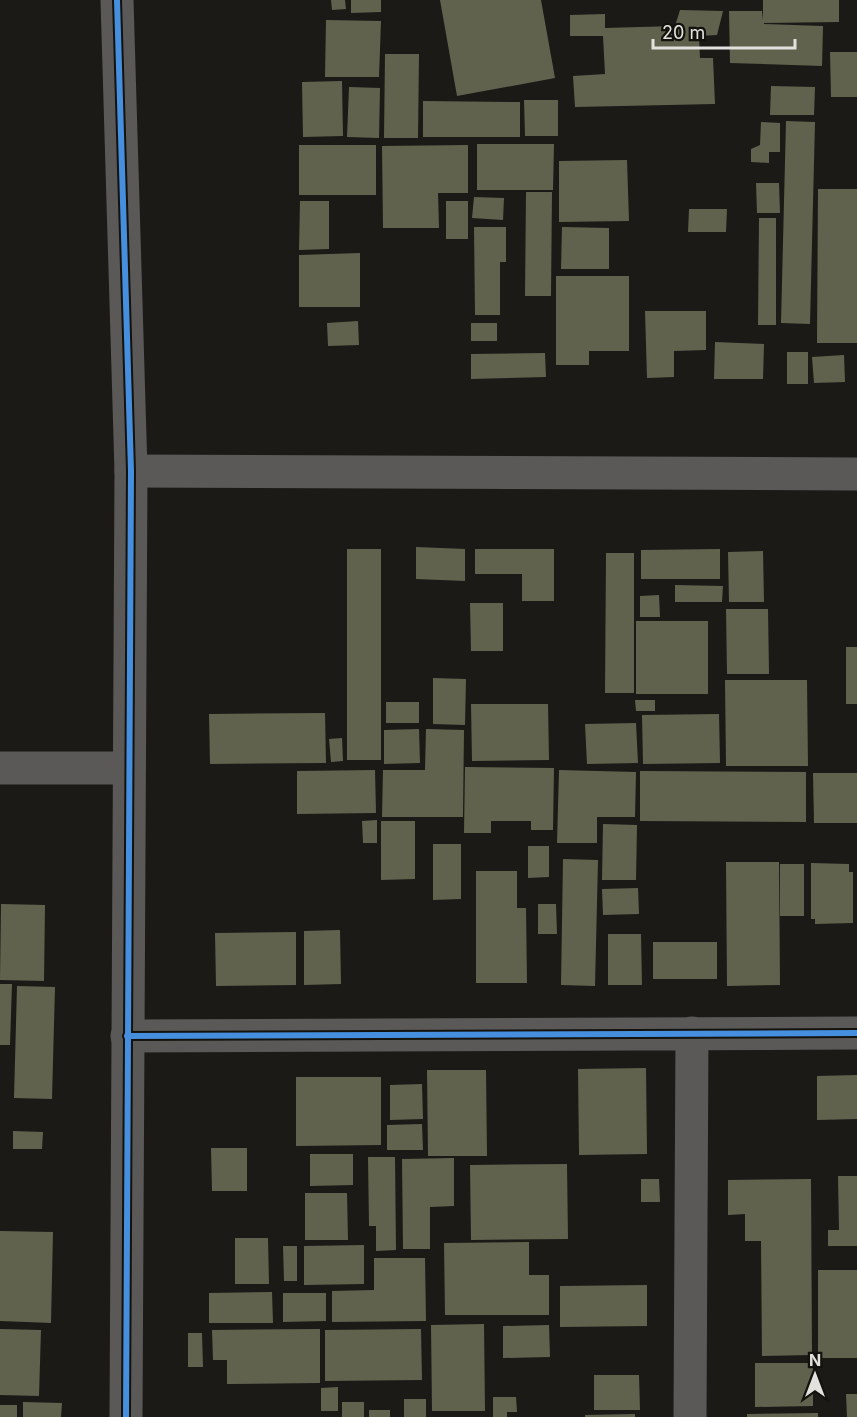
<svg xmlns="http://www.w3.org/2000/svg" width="857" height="1417" font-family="Inter,sans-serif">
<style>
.building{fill:#61624e}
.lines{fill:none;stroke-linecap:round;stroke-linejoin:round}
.minor{stroke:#5a5958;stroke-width:33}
.tertiary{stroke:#5a5958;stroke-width:33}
.cycleway-casing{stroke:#14120c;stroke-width:10}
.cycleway{stroke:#468fdf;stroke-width:6}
</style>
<rect width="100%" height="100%" fill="#1b1a17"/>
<path class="building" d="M331,0h14l1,9 -14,1z
M351,0h30v12l-30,1z
M440,0h101l14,78 -98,18z
M763,0h76v22l-75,1v1l59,2 -1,40 -92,-3 -1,-52h33l1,9z
M680,10l43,1 -6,24 -18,1 1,22h13l2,46 -140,3 -2,-31 32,-2 -2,-38h-33v-21l35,-1v14l70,-2z
M326,20l55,1 -2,56h-54z
M830,52h27v45h-26z
M385,54h34l-1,84h-34z
M342,81l1,55 -40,1 -1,-55z
M771,86l44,1 -1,28h-44z
M349,87l31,1 -1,50 -32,-1z
M524,100h34v36h-33z
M423,101l97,1v35h-97z
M786,121l29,1 -5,202 -29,-1z
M761,122l19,1v29h-11v11l-18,-1v-13l9,-4z
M477,144h77l-1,46h-76z
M299,145h77v50h-77z
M468,145v48h-30l1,35h-56l-1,-82z
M627,160l2,61 -70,1v-61z
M756,183h23l1,30h-23z
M818,189h39v154h-40z
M526,192h26l-1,104h-26z
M474,197l30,1 -1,22 -31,-2z
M300,201h29v48l-30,1z
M446,201h22v38h-22z
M689,209h38l-1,23h-38z
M759,218h17v107h-18z
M474,227h32v35h-6v53h-25z
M562,227l47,1v41h-48z
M360,253v54h-61v-52z
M556,276h73v75h-40v14h-33z
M645,311h61v39l-32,1v26l-27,1z
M358,321l1,24 -31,1 -1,-23z
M471,323h26v18h-26z
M715,342l49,2 -1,35h-49z
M787,352h21v32h-21z
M545,353l1,24 -75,2v-25z
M844,355l1,27 -31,1 -2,-26z
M416,547l49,2v32l-49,-2z
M347,549h34v211h-34z
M475,549h79v52h-32v-27h-47z
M720,549v30h-79v-29z
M763,551l1,51h-35l-1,-50z
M606,553h28v140h-29z
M675,585l48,1 -1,16h-47z
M659,595l1,22h-20v-21z
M470,603h33v48h-32z
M726,609h42l1,65h-42z
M636,621h72v73h-72z
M846,647h11v57h-11z
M433,678l33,1 -1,46 -32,-1z
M725,680h82l1,86h-82z
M635,700h20v11h-19z
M386,702h33v21h-33z
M471,704h77l1,56 -77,1z
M325,713l1,50 -116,1 -1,-50z
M719,714l1,49 -77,1 -1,-49z
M636,723l2,40 -51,1 -2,-40z
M419,729l1,34 -36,1v-34z
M426,729l38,1 -1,87h-81l1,-47h42z
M342,738l1,23 -12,1 -2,-23z
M465,767l89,1 -1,62h-22v-9h-40v12h-27z
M375,770l1,43 -79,1v-43z
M559,770l77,2 -1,45h-38v26h-40z
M640,771l166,1v50l-166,-1z
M813,773h44v50h-43z
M377,820v23h-14l-1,-22z
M381,821h34v58l-34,1z
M603,824l34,1 -1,55h-34z
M433,844h28v55l-28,1z
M528,846h21v31l-21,1z
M563,859l35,1 -3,126 -34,-1z
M726,862h53l1,123 -53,1z
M811,863l38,1v8h4v51l-38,1v-5h-4z
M780,864h24v52h-24z
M476,871h41v37h9l1,75h-51z
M638,888l1,26 -36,1 -1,-26z
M1,904l44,1 -1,76 -44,-1z
M538,904h18l1,30h-19z
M340,930l1,54 -37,1v-54z
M296,932v53l-80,1 -1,-53z
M608,934h33l1,51h-34z
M653,942h64v37h-64z
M0,984h12l-2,61h-10z
M17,986l38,1 -3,112 -38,-1z
M646,1068l1,86 -68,1 -1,-86z
M427,1070h59l1,86h-59z
M857,1075v44l-40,1v-44z
M296,1077h85v68l-85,1z
M422,1084l1,35 -33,1v-35z
M422,1124l1,26h-36v-25z
M13,1131l30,1 -1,17h-29z
M211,1148h36v43h-35z
M310,1154h43v31l-43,1z
M368,1157h27l1,93 -20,1v-25h-7z
M454,1158v48l-24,1v42h-27l-1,-90z
M567,1164l1,75 -97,1 -1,-75z
M838,1176h19v70h-29v-16h11z
M641,1179h18l1,23h-19z
M811,1179l1,176 -50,1 -1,-115h-16v-27l-17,1v-35z
M305,1193h42l1,47h-43z
M0,1231l53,1 -2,91 -51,-2z
M235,1238h33l1,46h-34z
M529,1242v33h20v40h-104l-1,-72z
M364,1245v39l-60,1v-39z
M283,1246h14v35h-13z
M374,1258h51l1,63 -94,1v-31l42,-1z
M818,1270h39v88h-39z
M647,1285v41l-87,1v-41z
M272,1292l1,31h-64v-30z
M283,1293h43v28l-43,1z
M484,1324l1,87h-53l-1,-86z
M549,1325l1,32 -47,1v-32z
M0,1329l41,1 -2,66 -39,-1z
M320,1329v54l-93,1v-24h-14l-1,-30z
M421,1329l1,51 -97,1v-51z
M188,1333h14l1,34h-15z
M755,1363h58v43l-58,1z
M594,1375h45l1,35h-46z
M338,1387v24h-17v-23z
M846,1394h11v23h-10z
M493,1397h23l1,15h-10v5h-14z
M404,1399h22v18h-22z
M23,1402l39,1 -1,14h-38z
M342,1402h22v15h-22z
M0,1405h17v12h-17z
M369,1410h21v7h-21z
M818,1413v4h-71v-3z
M635,1414v3h-50v-2z"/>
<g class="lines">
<path class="minor" d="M131,471l726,3
M0,768h129
M127,1036l730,-3
M690,1417l2,-384"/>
<path class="tertiary" d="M117,0l14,471 -5,946"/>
<defs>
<path id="cycleway" d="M117,0l14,471 -5,946
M127,1036l730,-3"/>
</defs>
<use href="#cycleway" class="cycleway-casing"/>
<use href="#cycleway" class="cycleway"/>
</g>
<g transform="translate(815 1375)" stroke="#14120c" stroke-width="4.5" paint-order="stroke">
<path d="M0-4.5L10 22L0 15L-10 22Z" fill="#e2e1dd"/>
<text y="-9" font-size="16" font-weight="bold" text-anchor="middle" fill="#e2e1dd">N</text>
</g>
<path d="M653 39v9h142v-9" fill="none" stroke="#e2e1dd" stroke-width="3"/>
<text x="662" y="39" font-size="18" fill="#e2e1dd" stroke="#14120c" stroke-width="4.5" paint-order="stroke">20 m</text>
</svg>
